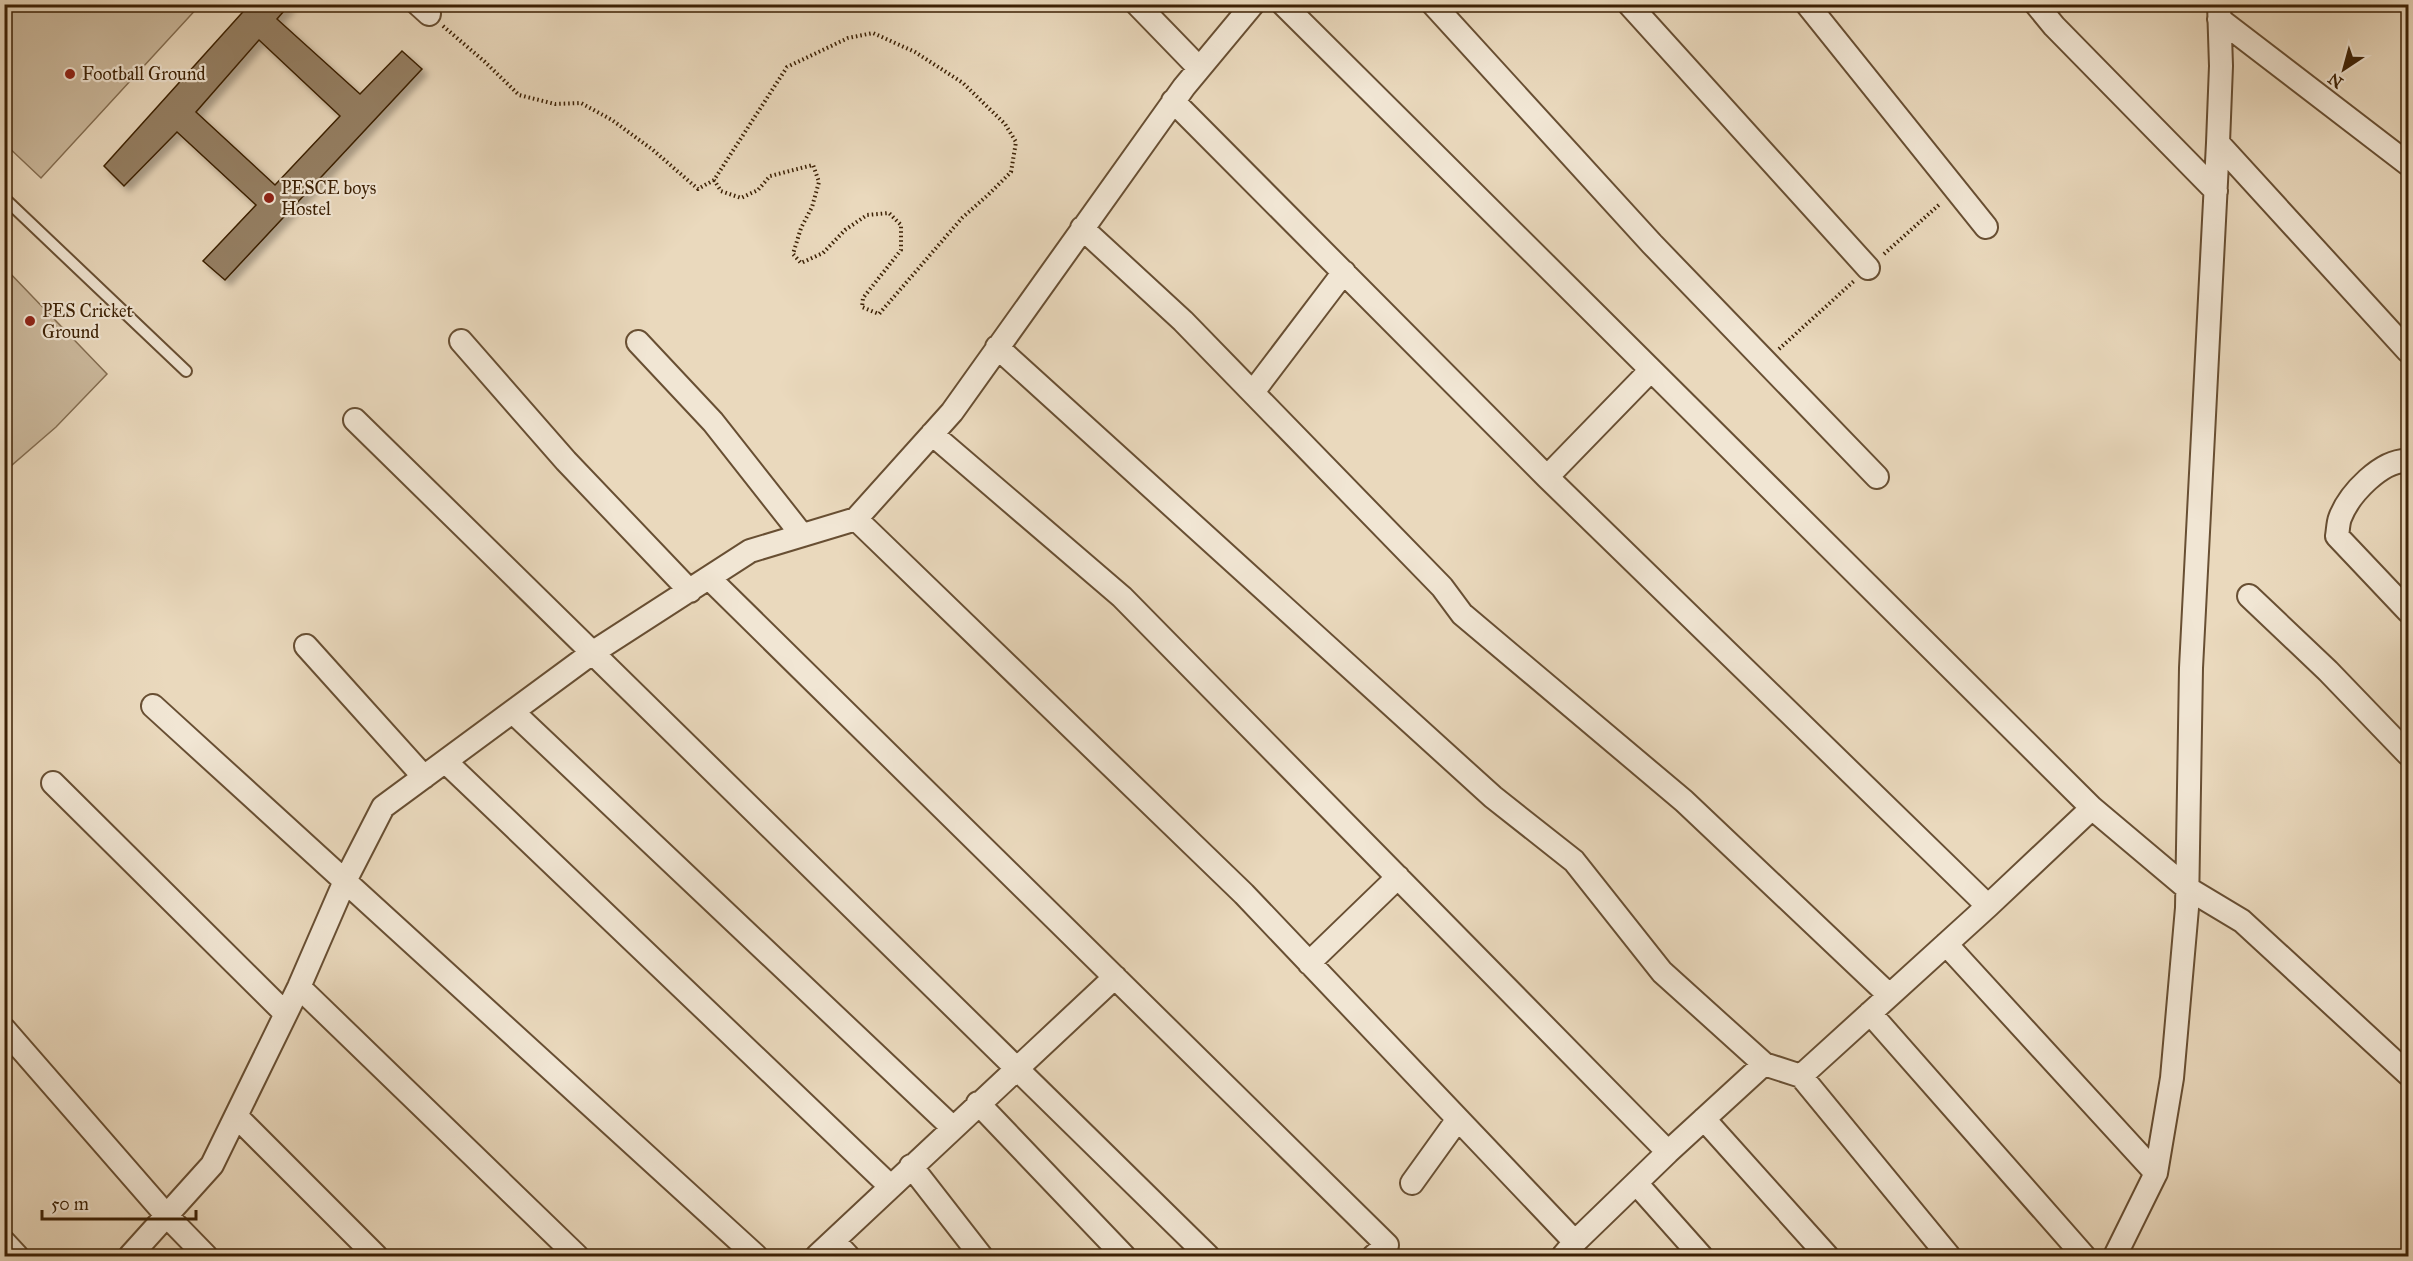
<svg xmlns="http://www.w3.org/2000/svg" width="2413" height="1261" font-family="'IM FELL Great Primer',serif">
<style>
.green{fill:#ccba9e;stroke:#846e52;stroke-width:1.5}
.building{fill:#968165;stroke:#3c2105;stroke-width:1.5;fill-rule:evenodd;filter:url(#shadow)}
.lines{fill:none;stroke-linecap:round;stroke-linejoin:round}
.service-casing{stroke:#684f33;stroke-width:14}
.minor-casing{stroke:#684f33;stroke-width:26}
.path{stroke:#3c2105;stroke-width:4;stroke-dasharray:1.5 3;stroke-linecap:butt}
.service{stroke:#f1e6d4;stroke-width:10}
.minor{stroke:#f1e6d4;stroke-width:22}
.poi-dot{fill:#8f2418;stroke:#f1e6d4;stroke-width:2}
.labels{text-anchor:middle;stroke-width:4.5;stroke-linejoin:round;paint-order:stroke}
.poi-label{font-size:18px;fill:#3c2105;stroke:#f1e6d4;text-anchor:start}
</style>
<defs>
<filter id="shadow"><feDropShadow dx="5.5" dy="5.5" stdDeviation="3" flood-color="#0004"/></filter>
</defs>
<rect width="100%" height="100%" fill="#ead9bd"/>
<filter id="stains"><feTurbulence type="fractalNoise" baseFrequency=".00333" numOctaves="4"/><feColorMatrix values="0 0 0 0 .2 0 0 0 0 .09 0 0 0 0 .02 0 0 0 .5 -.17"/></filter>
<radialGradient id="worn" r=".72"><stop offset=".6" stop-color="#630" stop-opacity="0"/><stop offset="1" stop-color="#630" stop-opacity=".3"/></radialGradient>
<path class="green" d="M4,5l1,-1 195,1 -159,173 -36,-34z
M5,268l102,106 -51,53 -51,44z"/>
<path class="building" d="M250,4h40l-13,15 83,75 42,-43 20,18 -197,211 -22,-19 53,-56 -79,-73 -53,54 -20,-20zM259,40l81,76 -65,69 -79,-73z"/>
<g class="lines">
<defs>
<path id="service" d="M4,198l182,173"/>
<path id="minor" d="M418,4l11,10
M1137,4l62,64
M1283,4l809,804 95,80 55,33 166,153
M1433,4l219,240 225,233
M1629,4l239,264
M1807,4l179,223
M2036,4l18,22 162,165
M2219,19l189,145
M1173,101l374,376 441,429
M2218,143l190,208
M1082,228l101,93 259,266 20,27 222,187 205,194
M461,341l105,120 124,130
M638,342l75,80 89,113
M997,347l496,450 81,64 88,111 102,92
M1253,392l91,-120
M355,420l853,836
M932,434l190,163 546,555
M2408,461c-26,-2 -59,33 -68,57 -2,5 -2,13 -3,18l71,75
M1547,477l104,-107
M856,519l388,375 331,348
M709,578l678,667 -13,11
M2249,596l79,75 80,83
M306,646l118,131
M153,706l603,550
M514,713l438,414
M446,762l444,424
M53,783l232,230
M1946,944l210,229
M1309,963l89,-86
M299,987l278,269
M1870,1013l214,243
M4,1029l163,187 39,40
M1801,1076l148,180
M978,1103l146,153
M236,1116l140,140
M1704,1119l123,137
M911,1166l70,90
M1412,1183l46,-64
M1636,1183l65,73
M834,1241l14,15
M4,1242l13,14
M130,1256l82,-91 87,-178 46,-106 38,-74 209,-154 158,-102 106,-32 96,-107 232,-325 69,-83
M817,1256l298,-279
M1563,1256l12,-14 93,-90 96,-88 37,12 187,-170 104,-98
M2115,1256l41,-83 16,-95 15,-170 4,-240 27,-525 3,-77 -2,-62"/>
</defs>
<use href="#service" class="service-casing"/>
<use href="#minor" class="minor-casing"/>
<path class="path" d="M443,26l42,36 34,33 36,9 26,-1 31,17 41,30 45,39 16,-9 73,-113 61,-29 25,-5 42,19 48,31 42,41 11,18 -5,30 -23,23 -26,23 -83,96 -17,-7 1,-9 38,-48v-25l-12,-12 -22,2 -22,15 -22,23 -22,10 -8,-9 8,-26 11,-21 7,-25 -6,-17 -43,11 -12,14 -17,8 -20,-7 -7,-11
M1884,254l57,-51
M1779,349l75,-68"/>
<use href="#service" class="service"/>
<use href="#minor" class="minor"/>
</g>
<g class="poi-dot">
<circle cx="70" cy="74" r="6"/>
<circle cx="269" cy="198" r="6"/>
<circle cx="30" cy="321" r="6"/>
</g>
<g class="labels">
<g class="poi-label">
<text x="82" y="80">Football Ground</text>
<text x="281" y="194">PESCE boys<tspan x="281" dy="21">Hostel</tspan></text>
<text x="42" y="317">PES Cricket<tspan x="42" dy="21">Ground</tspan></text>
</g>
</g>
<rect width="2413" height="1261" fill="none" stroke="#ead9bd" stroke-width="24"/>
<rect x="6" y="6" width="2401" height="1249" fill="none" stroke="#3c2105" stroke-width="3"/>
<rect x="12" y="12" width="2389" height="1237" fill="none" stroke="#3c2105" stroke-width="1.5"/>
<g transform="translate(2344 69) rotate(216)" stroke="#f1e6d4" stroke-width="4.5" paint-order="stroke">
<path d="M0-4.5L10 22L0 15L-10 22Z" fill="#3c2105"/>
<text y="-9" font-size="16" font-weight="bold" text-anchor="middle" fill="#3c2105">N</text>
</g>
<path d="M42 1210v9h154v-9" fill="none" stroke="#3c2105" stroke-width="3"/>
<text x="51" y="1210" font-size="18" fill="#3c2105" stroke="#f1e6d4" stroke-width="4.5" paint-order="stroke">50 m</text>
<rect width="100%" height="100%" filter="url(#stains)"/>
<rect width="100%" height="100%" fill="url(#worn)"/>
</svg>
